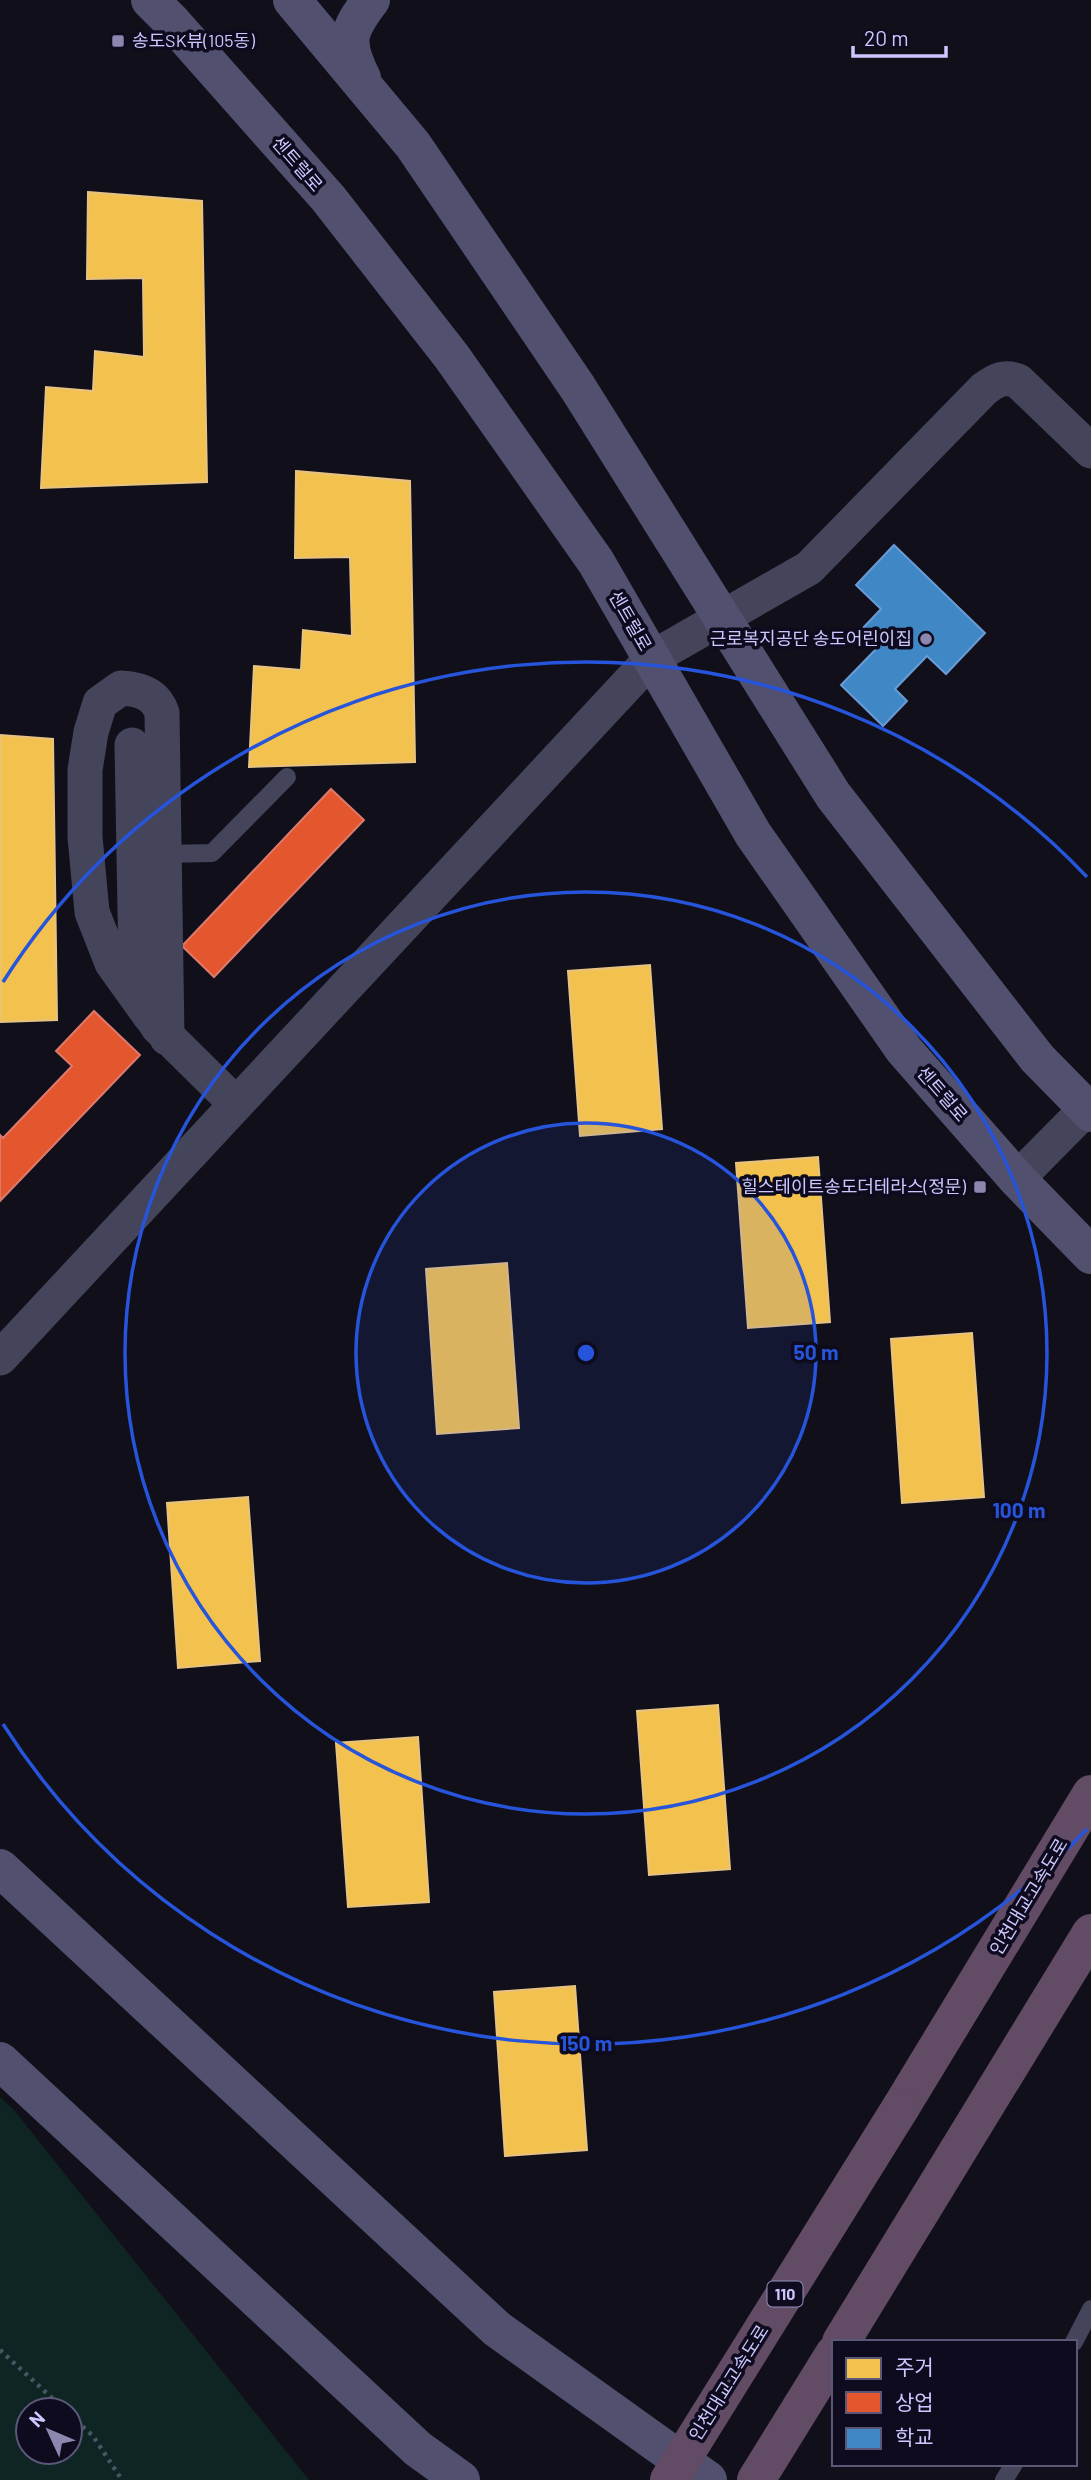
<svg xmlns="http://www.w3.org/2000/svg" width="1091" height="2480" font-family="Barlow,'Noto Sans KR',sans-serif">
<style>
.green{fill:#0e2524;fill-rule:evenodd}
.homes{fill:#f2c14e;stroke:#e7c383;stroke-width:2}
.shops{fill:#e4572e;stroke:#dd796d;stroke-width:2}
.schools{fill:#3f88c5;stroke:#699bd6;stroke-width:2}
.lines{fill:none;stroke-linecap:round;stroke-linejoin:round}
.path{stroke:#465662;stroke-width:4.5;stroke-dasharray:3.5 5;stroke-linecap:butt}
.lane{stroke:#44445b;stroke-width:18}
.street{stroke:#44445b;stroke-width:35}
.secondary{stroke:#51506e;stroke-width:38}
.highway{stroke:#624b65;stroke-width:38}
.highway-bridge{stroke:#624b65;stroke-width:38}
.ring{fill:none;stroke:#2654da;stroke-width:3.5}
.poi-dot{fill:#8b87af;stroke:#0e0b1e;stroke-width:2.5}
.labels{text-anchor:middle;stroke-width:7;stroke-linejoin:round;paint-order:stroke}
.shield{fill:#0e0b1e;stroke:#938fbc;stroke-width:2}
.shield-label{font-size:16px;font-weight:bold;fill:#ccc8ff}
.poi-label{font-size:18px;fill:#ccc8ff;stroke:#0e0b1e;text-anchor:end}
.street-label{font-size:18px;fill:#ccc8ff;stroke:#0e0b1e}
.centre{fill:#2654da;stroke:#0e0b1e;stroke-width:3.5}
.ring-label{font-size:21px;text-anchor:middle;font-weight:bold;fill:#2654da;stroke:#0e0b1e;stroke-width:7;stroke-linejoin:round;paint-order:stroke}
</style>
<rect width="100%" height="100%" fill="#110f1a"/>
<path class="green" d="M0,2097l14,13 295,370h-309zM28,2410h42v42h-42z"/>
<path class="homes" d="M88,192l114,9 5,281 -166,6 5,-101 47,4 2,-40 49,6 -1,-79 -56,1z
M296,471l114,10 5,281 -166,5 5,-101 47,4 2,-40 49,6 -2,-79 -55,1z
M0,735l53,4 4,281 -57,2z
M650,965l12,164 -82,7 -12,-165z
M818,1157l12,165 -82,6 -12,-165z
M507,1263l12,165 -82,6 -11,-165z
M972,1333l12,164 -82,6 -11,-164z
M248,1497l12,164 -82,7 -11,-165z
M718,1705l12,164 -81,6 -12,-164z
M418,1737l11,165 -81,5 -12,-164z
M575,1986l12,164 -82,6 -11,-164z"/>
<path class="shops" d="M331,789l33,31 -150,157 -32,-31z
M94,1011l46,44 -140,146v-66l3,3 69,-72 -16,-15z"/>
<path class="schools" d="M894,545l91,88 -39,41 -19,-18 -32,33 12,12 -24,25 -42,-41 39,-40 -18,-16 19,-20 -25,-24z"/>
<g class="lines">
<path class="path" d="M0,2350l65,60
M70,2415l23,21 29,44"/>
<path class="lane" d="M165,854l47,-1 75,-76
M1074,2342l17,-33
M1004,2480l10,-16"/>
<path class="street" d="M132,745l4,221c3,23 8,42 22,61l78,77
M150,1016l-38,-53 -20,-51 -7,-75v-67l6,-38 9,-29 21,-15c19,1 35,6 41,25l5,325
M1017,1179l74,-75
M0,1358l652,-700 157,-90 175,-179c12,-9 19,-13 34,-8l73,70"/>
<path class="secondary" d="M150,0l22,22 156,176 124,159 144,205 157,272 151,216 113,129 74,76
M292,0l121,145 165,243 255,407 204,263 54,55
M362,78c-18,-36 -15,-47 9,-78
M0,1868l497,461 211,151
M0,2061l418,388 43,31"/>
<path class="highway" d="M901,2107l190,-313
M841,2342l250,-409
M756,2480l78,-126"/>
<path class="highway-bridge" d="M669,2480l232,-373"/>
</g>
<circle cx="586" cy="1353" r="230" fill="#2654da" fill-opacity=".12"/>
<g class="ring">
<circle cx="586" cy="1353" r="230"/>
<circle cx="586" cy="1353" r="461"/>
<path d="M1087 1829A691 691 0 0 1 3 1724M3 982A691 691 0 0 1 1087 877"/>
</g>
<g class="poi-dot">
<rect x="111" y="34" width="14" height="14" rx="3.5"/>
<circle cx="926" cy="639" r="7"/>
<rect x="973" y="1180" width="14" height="14" rx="3.5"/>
</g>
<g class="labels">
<rect class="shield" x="767.5" y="2281.5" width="35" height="25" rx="5"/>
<g class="shield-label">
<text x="785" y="2300">110</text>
</g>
<g class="poi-label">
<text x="132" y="47" text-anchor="start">송도SK뷰(105동)</text>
<text x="912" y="645">근로복지공단 송도어린이집</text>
<text x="966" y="1193">힐스테이트송도더테라스(정문)</text>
</g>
<g class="street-label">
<text transform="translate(297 164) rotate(49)" y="6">센트럴로</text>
<text transform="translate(630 621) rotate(60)" y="6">센트럴로</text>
<text transform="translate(942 1094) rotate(49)" y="6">센트럴로</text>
<text transform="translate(1029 1897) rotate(-59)" y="6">인천대교고속도로</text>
<text transform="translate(729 2383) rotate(-58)" y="6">인천대교고속도로</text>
</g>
</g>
<circle cx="586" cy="1353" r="10" class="centre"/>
<g class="ring-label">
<text x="816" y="1360">50 m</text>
<text x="1019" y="1518">100 m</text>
<text x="586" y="2051">150 m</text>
</g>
<rect x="832" y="2340" width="245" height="126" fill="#0e0b1e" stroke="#5a5778" stroke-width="2"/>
<rect x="846" y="2358" width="35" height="21" fill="#f2c14e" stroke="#5a5778" stroke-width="2"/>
<text x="895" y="2375" font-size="21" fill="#ccc8ff">주거</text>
<rect x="846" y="2392" width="35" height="21" fill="#e4572e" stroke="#5a5778" stroke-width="2"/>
<text x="895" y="2410" font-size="21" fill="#ccc8ff">상업</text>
<rect x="846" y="2428" width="35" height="21" fill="#3f88c5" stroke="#5a5778" stroke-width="2"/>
<text x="895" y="2445" font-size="21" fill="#ccc8ff">학교</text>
<g transform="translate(49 2431) rotate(314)"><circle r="33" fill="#0e0b1e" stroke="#5a5778" stroke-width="2"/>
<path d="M0-5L12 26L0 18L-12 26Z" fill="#8b87af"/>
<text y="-10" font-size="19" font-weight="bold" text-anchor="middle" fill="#ccc8ff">N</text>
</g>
<path d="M853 46v10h93v-10" fill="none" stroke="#ccc8ff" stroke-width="3.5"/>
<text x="864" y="46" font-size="21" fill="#ccc8ff" stroke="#0e0b1e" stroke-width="5" paint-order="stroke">20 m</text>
</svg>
